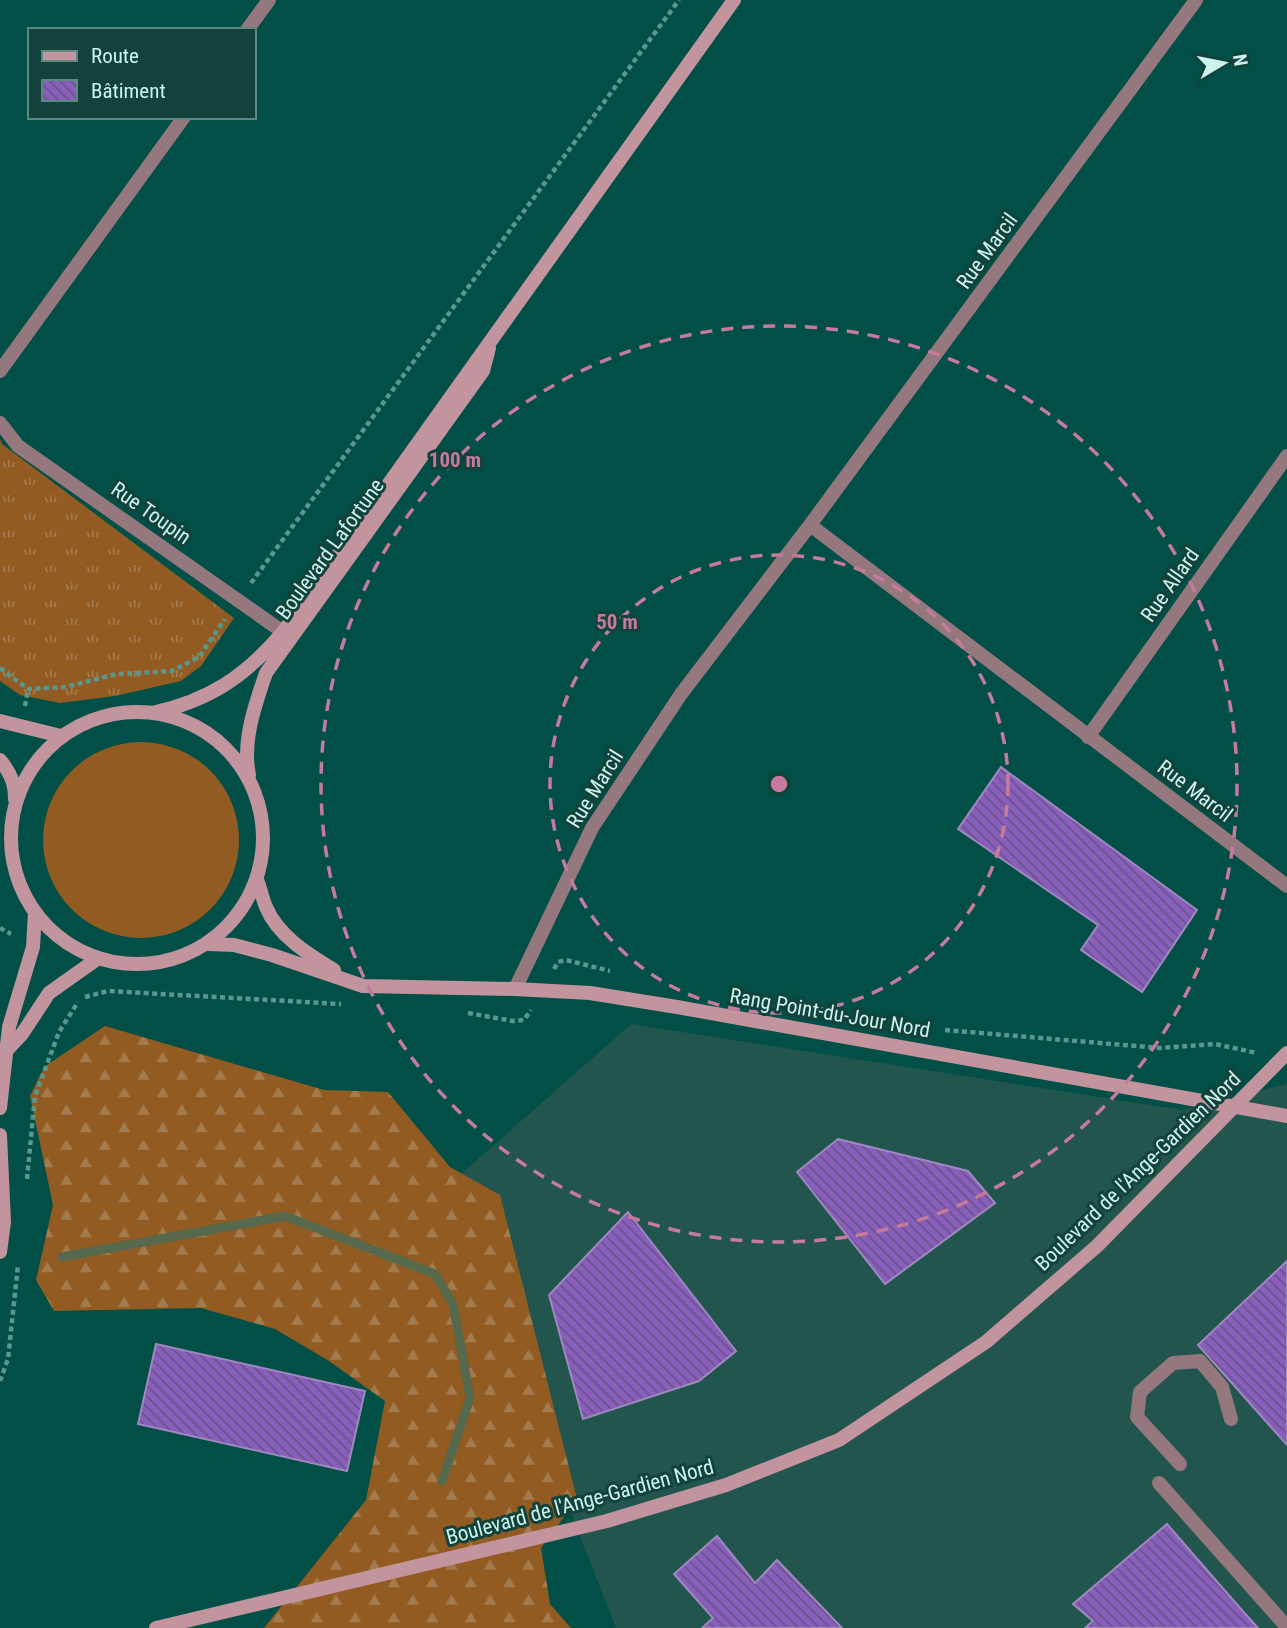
<svg xmlns="http://www.w3.org/2000/svg" width="1287" height="1628" font-family="'Roboto Condensed',sans-serif">
<style>
.built{fill:#21554e}
.grass{fill:url(#grass-tufts)}
.forest{fill:url(#forest-firs)}
.garden{fill:#915b22}
.lines{fill:none;stroke-linecap:round;stroke-linejoin:round}
.stream{stroke:#56694d;stroke-width:9}
.building{fill:url(#building-back-hatch);stroke:#9f88bf;stroke-width:2}
.path{stroke:#59978f;stroke-width:4.5;stroke-dasharray:5 3.5;stroke-linecap:butt}
.lane{stroke:#95777e;stroke-width:14}
.street{stroke:#95777e;stroke-width:14}
.secondary{stroke:#c2949e;stroke-width:14}
.ring{fill:none;stroke:#c67b9d;stroke-width:3.5;stroke-dasharray:12 9}
.labels{text-anchor:middle;stroke-width:6;stroke-linejoin:round;paint-order:stroke}
.street-label{font-size:21px;fill:#ccf4ed;stroke:#13413b}
.centre{fill:#c67b9d;stroke:#13413b;stroke-width:3.5}
.ring-label{font-size:21px;text-anchor:middle;font-weight:bold;fill:#c67b9d;stroke:#13413b;stroke-width:6;stroke-linejoin:round;paint-order:stroke}
</style>
<defs>
<pattern id="grass-tufts" width="24" height="20" patternUnits="userSpaceOnUse" patternTransform="scale(1.75)"><rect width="24" height="20" fill="#915b22"/><path d="M3 7l-1-3M5 7V3M7 7l1-3M15 17l-1-3M17 17v-4M19 17l1-3" fill="none" stroke="#a47b4d"/></pattern>
<pattern id="forest-firs" width="22" height="20" patternUnits="userSpaceOnUse" patternTransform="scale(1.75)"><rect width="22" height="20" fill="#915b22"/><path d="M5 1l3.5 6h-7zM16 11l3.5 6h-7z" fill="#a47b4d"/></pattern>
<pattern id="building-back-hatch" width="6" height="6" patternUnits="userSpaceOnUse" patternTransform="scale(1.75)"><rect width="6" height="6" fill="#895ebc"/><path d="M-1 5l2 2M0 0l6 6M5-1l2 2" fill="none" stroke="#675587"/></pattern>
</defs>
<rect width="100%" height="100%" fill="#014f47"/>
<path class="built" d="M631,1024l552,86 104,-26v544h-671l-172,-439z"/>
<path class="grass" d="M0,439l2,5 232,174 -33,48 -20,15 -66,15 -55,7 -40,-8 -20,-14z"/>
<path class="forest" d="M105,1026l219,64 64,2 62,75 50,28 77,304 -36,49 9,56 21,24h-307l102,-128 19,-99 -56,-40 -54,-32 -74,-21 -147,3 -18,-31 17,-75 -23,-109 14,-29z"/>
<path class="garden" d="M43 840a98 98 0 1 1 196 0a98 98 0 1 1-196 0Z"/>
<g class="lines">
<path class="stream" d="M62,1257l223,-41 150,58 18,30 17,94 -28,83"/>
</g>
<path class="building" d="M1001,767l196,143 -55,82 -61,-42 17,-25 -140,-96z
M838,1139l130,32 27,32 -110,81 -88,-112z
M628,1212l108,139 -37,30 -116,38 -34,-124z
M1287,1261v184l-89,-100z
M156,1344l209,47 -18,80 -209,-47z
M1167,1524l66,76 25,28h-173l8,-7 -20,-17z
M717,1536l38,47 22,-23 65,68h-140l11,-10 -39,-44z"/>
<g class="lines">
<path class="path" d="M251,583l428,-583
M0,668l28,21 37,-2 52,-13 55,-3 27,-14 26,-38
M25,706l3,-17
M0,928l11,6
M554,969l4,-7 8,-2 44,11
M85,997l23,-6 233,13
M468,1013l45,8 11,-1 7,-10
M945,1030l215,18 55,-4 42,9
M27,1179l8,-83 24,-64 19,-30
M0,1381l8,-22 10,-94"/>
<path class="lane" d="M1180,1464l-43,-47 3,-25 33,-29 27,-2 22,26 9,32
M1159,1483l128,144"/>
<path class="street" d="M247,30l22,-30
M0,371l184,-254
M0,423l18,23 265,186
M810,525l477,361
M1088,737l199,-281
M515,989l77,-161 89,-134 129,-169 386,-525"/>
<path class="secondary" d="M11 838a126 126 0 1 1 252 0a126 126 0 1 1-252 0Z
M152,713c57,-12 94,-37 131,-81l451,-632
M0,721l61,15
M0,760c10,12 15,23 15,39
M249,775c-7,-34 6,-70 17,-102l217,-302 6,-23
M257,880c4,9 5,18 9,27 12,29 42,47 68,63
M209,944l25,1 38,10 91,31 152,3 75,4 87,14 610,109
M7,1050l15,-16 27,-41 48,-34
M0,1108l9,-81 24,-80 2,-35
M0,1135l4,87 -4,30
M156,1628l451,-107 119,-36 113,-45 147,-98 111,-96 190,-193"/>
</g>
<g class="ring">
<circle cx="779" cy="784" r="229"/>
<circle cx="779" cy="784" r="458"/>
</g>
<g class="labels">
<g class="street-label">
<text transform="translate(987 251) rotate(-54)" y="7">Rue Marcil</text>
<text transform="translate(151 513) rotate(35)" y="7">Rue Toupin</text>
<text transform="translate(330 549) rotate(-54)" y="7">Boulevard Lafortune</text>
<text transform="translate(1170 585) rotate(-55)" y="7">Rue Allard</text>
<text transform="translate(595 789) rotate(-58)" y="7">Rue Marcil</text>
<text transform="translate(1195 791) rotate(37)" y="7">Rue Marcil</text>
<text transform="translate(830 1013) rotate(10)" y="7">Rang Point-du-Jour Nord</text>
<text transform="translate(1138 1171) rotate(-44)" y="7">Boulevard de l'Ange-Gardien Nord</text>
<text transform="translate(580 1502) rotate(-15)" y="7">Boulevard de l'Ange-Gardien Nord</text>
</g>
</g>
<circle cx="779" cy="784" r="10" class="centre"/>
<g class="ring-label">
<text x="455" y="467">100 m</text>
<text x="617" y="629">50 m</text>
</g>
<rect x="28" y="28" width="228" height="91" fill="#13413b" stroke="#5d8982" stroke-width="2"/>
<rect x="42" y="51" width="35" height="10" fill="#c2949e" stroke="#5d8982" stroke-width="2"/>
<text x="91" y="63" font-size="21" fill="#ccf4ed">Route</text>
<rect x="42" y="80" width="35" height="21" fill="url(#building-back-hatch)" stroke="#5d8982" stroke-width="2"/>
<text x="91" y="98" font-size="21" fill="#ccf4ed">Bâtiment</text>
<g transform="translate(1224 63) rotate(80)" stroke="#13413b" stroke-width="5" paint-order="stroke">
<path d="M0-5L12 26L0 18L-12 26Z" fill="#ccf4ed"/>
<text y="-10" font-size="19" font-weight="bold" text-anchor="middle" fill="#ccf4ed">N</text>
</g>
</svg>
